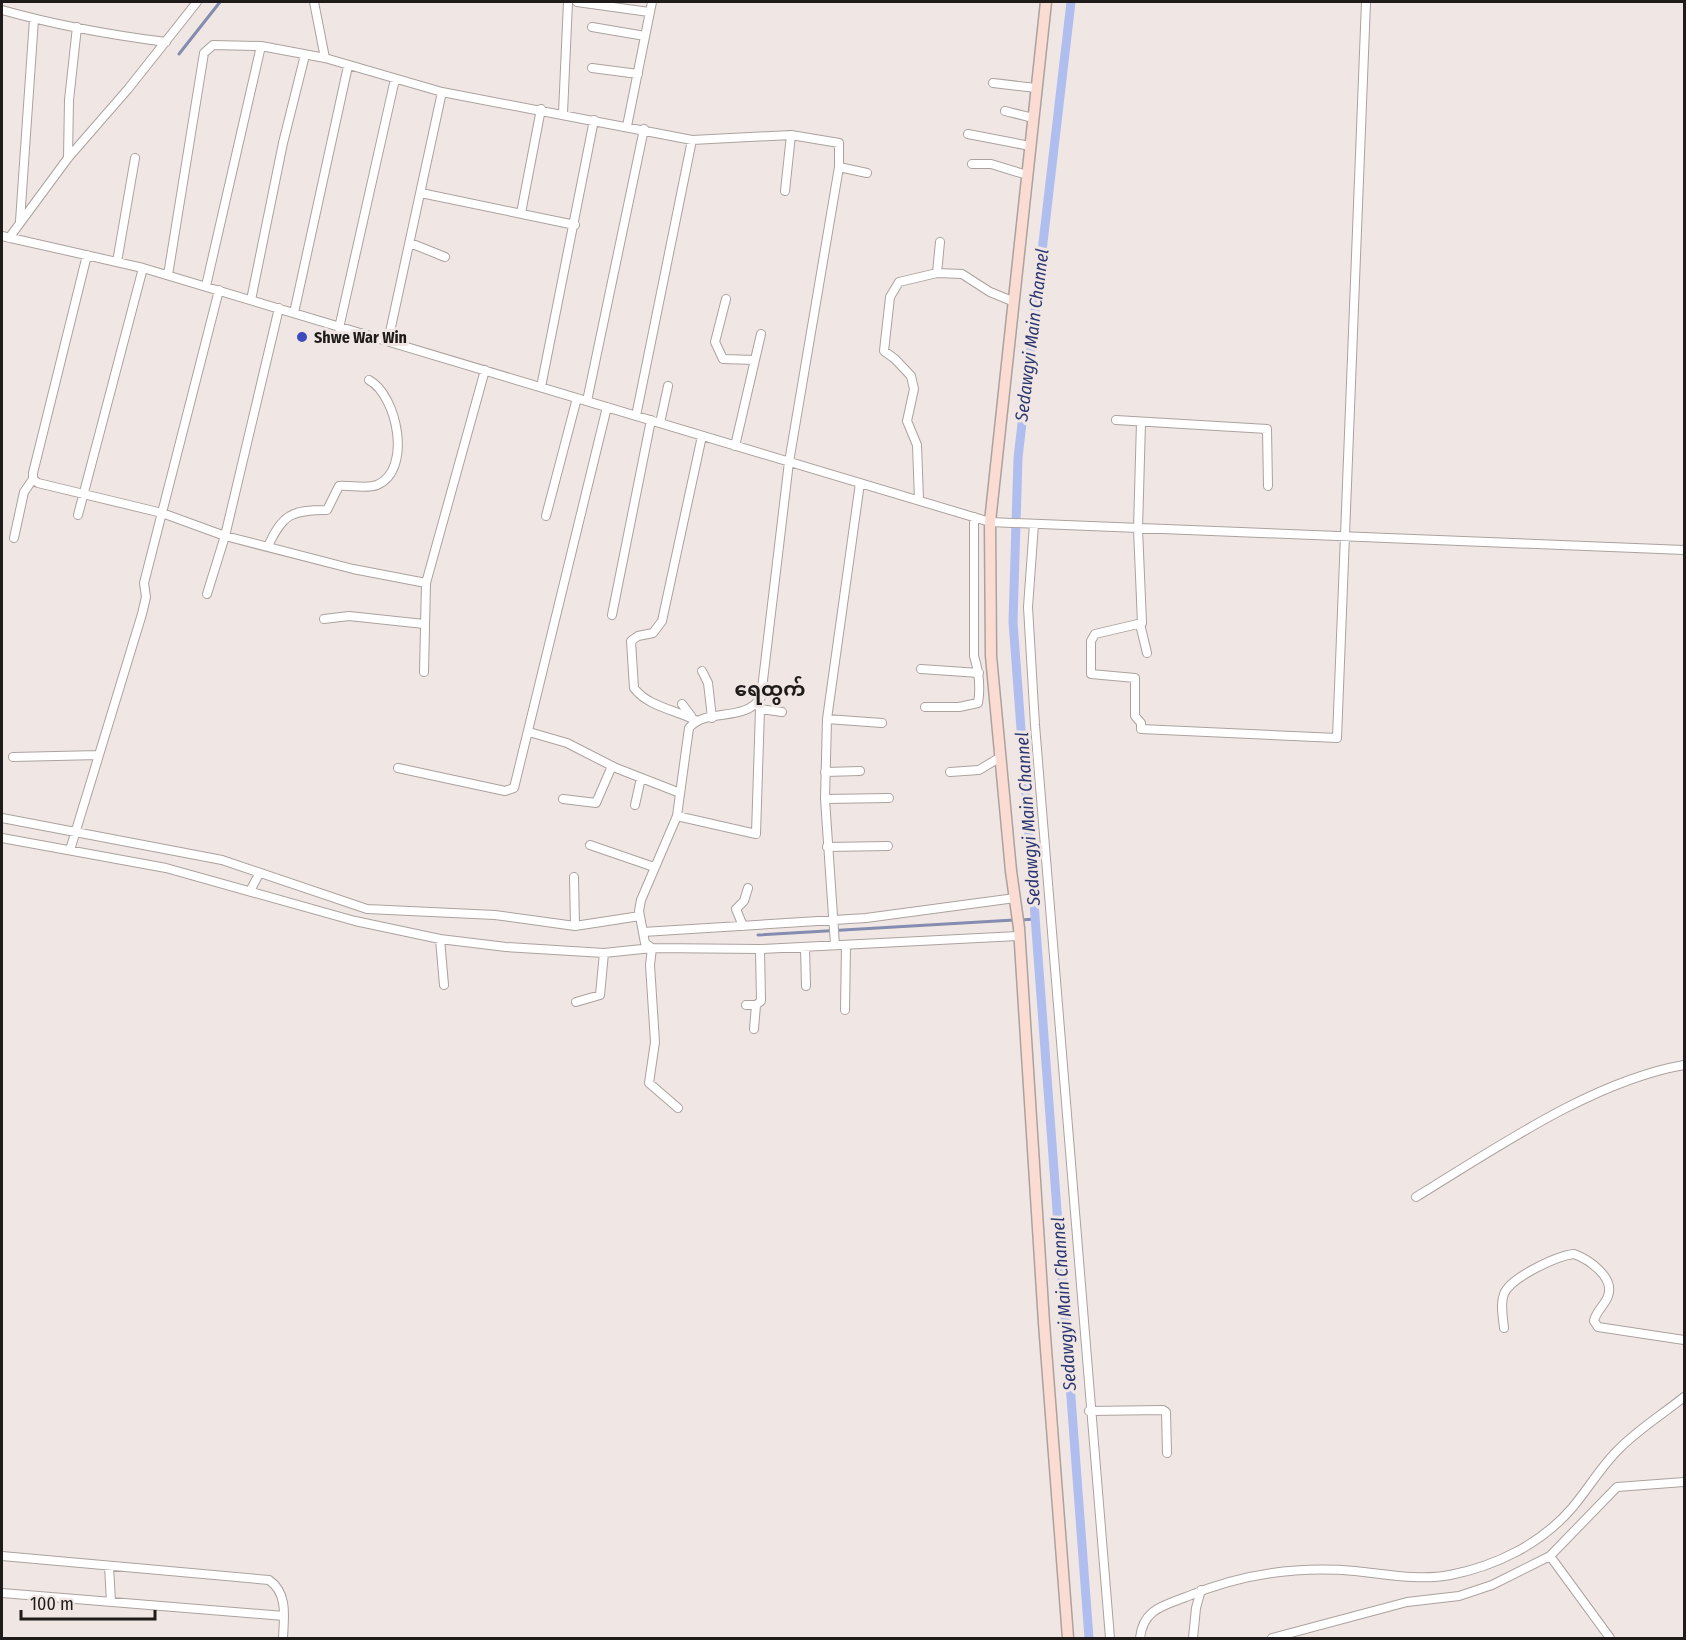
<svg xmlns="http://www.w3.org/2000/svg" width="1686" height="1640" font-family="'Fira Sans Condensed','Noto Sans Myanmar',sans-serif">
<style>
.lines{fill:none;stroke-linecap:round;stroke-linejoin:round}
.stream{stroke:#848daf;stroke-width:3}
.canal{stroke:#b0beef;stroke-width:9}
.street-casing{stroke:#aba29f;stroke-width:10}
.secondary-casing{stroke:#aba29f;stroke-width:13}
.street{stroke:#fff;stroke-width:8}
.secondary{stroke:#fbdcd2;stroke-width:10}
.poi-dot{fill:#3d4bbe;stroke:#f0e7e4;stroke-width:2}
.labels{text-anchor:middle;stroke-width:6;stroke-linejoin:round;paint-order:stroke}
.poi-label{font-size:16px;font-weight:bold;fill:#1e1b1a;stroke:#f0e7e4;text-anchor:start}
.water-label{font-size:18px;font-style:italic;fill:#2c3772;stroke:#f0e7e4}
.quarter-label{font-size:20px;font-weight:bold;fill:#1e1b1a;stroke:#f0e7e4}
</style>
<rect width="100%" height="100%" fill="#f0e7e4"/>
<g class="lines">
<path class="stream" d="M179,54l41,-52
M1021,920l14,-1
M758,935l256,-15"/>
<path class="canal" d="M1071,2l-53,456 -5,164 76,1016"/>
<defs>
<path id="street" d="M314,2l11,56
M577,2l72,10
M2,10c53,15 109,25 164,32
M592,27l53,9
M592,68l46,6
M993,83l43,5
M1005,111l28,7
M563,113l5,-111
M627,126l25,-124
M968,134l62,12
M68,158l1,-58 8,-73
M972,164h19l36,11
M839,167l28,6
M785,191l6,-56
M421,193l154,32
M521,213l20,-104
M20,221l14,-202
M2,236l141,32 847,254 694,28
M9,238l59,-80 60,-69 69,-87
M410,243l35,14
M87,255l-54,218v6l5,4 124,30 63,23 128,33 73,14 59,-213
M117,262l18,-104
M937,273l3,-31
M168,275l36,-222 9,-8 48,1 64,12 117,34 250,48 99,-5 48,8v24l-50,295 -28,235c-16,26 -54,10 -72,31l-12,88 -36,84 -2,11 6,32 7,5 -2,17 5,77 -6,41 29,25
M206,286l55,-240
M726,299l-11,43 8,17 32,1
M251,300l32,-157 22,-88
M294,313l54,-247
M339,328l56,-249
M388,341l54,-249
M541,387l53,-267
M587,401l57,-272
M636,416l56,-276
M1116,420l151,9 1,57
M1141,422l-3,107 4,94 -47,11 -4,7v33l44,4v38l6,7v6l196,9 29,-736
M660,423l8,-37
M735,446l26,-112
M919,500l-2,-55 -10,-24 7,-32 -3,-13 -16,-17 -11,-8 6,-54 9,-15 38,-9 25,1 28,18 22,9
M78,515l65,-247
M546,516l31,-118
M1034,524l-6,83 7,118 75,913
M14,538l10,-46 9,-13
M268,546c15,-31 22,-36 59,-36l12,-24c11,-1 28,3 38,-1 36,-15 20,-90 -8,-105
M207,594l18,-58 54,-228
M612,615l39,-195
M324,619l25,-3 75,8
M1140,624l7,29
M921,669l58,4
M702,671l6,12 4,35
M424,672l2,-89
M682,704l9,12
M925,707h34l19,-4c3,-17 1,-31 -4,-47v-139
M760,709l22,3
M827,719l55,4
M697,721c-20,-11 -49,-14 -63,-33l-3,-47 7,-5 15,-3 9,-12 40,-185
M529,732l38,11 49,25 64,25
M13,757l86,-2
M398,768l107,23 9,-3 93,-381
M825,772l35,-1
M950,772l29,-2 20,-12
M563,799l33,4 16,-37
M825,799l64,-1
M635,805l6,-27
M677,816l79,18 4,-125 -3,-5
M2,818l220,42 145,49 128,6 80,11 65,-10
M2,838l164,30 189,53 85,18 66,8 98,6 48,-5 108,1 260,-13
M590,845l64,22
M827,847l61,-1
M70,850l72,-236 4,-17 -2,-14 75,-293
M574,877l1,49
M250,891l9,-17
M743,926l-7,-17 8,-8 4,-13
M643,932l223,-14 149,-20
M440,939l4,46
M835,945l-10,-146 2,-80 33,-236
M805,947l1,39
M576,1002l24,-7 4,-42
M746,1005h10l5,-4 -1,-52
M845,1010l1,-65
M754,1029l2,-24
M1416,1197c79,-48 176,-116 268,-132
M1504,1328c-1,-11 -4,-24 0,-34 6,-16 52,-38 70,-40 14,5 41,23 34,42 -3,9 -12,15 -14,25l4,6 86,13
M1089,1411l74,-1 3,2 1,41
M2,1556l267,24c19,13 15,37 14,58
M1550,1556l60,82
M109,1566l2,36
M2,1593l282,23
M1140,1638c3,-28 22,-32 46,-41 54,-23 111,-31 169,-26 31,3 64,10 95,4 46,-9 91,-31 122,-67 17,-20 29,-42 48,-60 19,-19 43,-34 64,-51
M1193,1638l3,-30 5,-18
M1272,1638l135,-36 52,-6 33,-11 58,-29 67,-69 67,-5"/>
<path id="secondary" d="M1046,2l-56,520 1,134 20,215 8,57 25,395 24,315"/>
</defs>
<use href="#street" class="street-casing"/>
<use href="#secondary" class="secondary-casing"/>
<use href="#street" class="street"/>
<use href="#secondary" class="secondary"/>
</g>
<circle class="poi-dot" cx="302" cy="337" r="6"/>
<g class="labels">
<g class="poi-label">
<text x="314" y="343">Shwe War Win</text>
</g>
<g class="water-label">
<text transform="translate(1032 335) rotate(-83)" y="6">Sedawgyi Main Channel</text>
<text transform="translate(1028 819) rotate(-94)" y="6">Sedawgyi Main Channel</text>
<text transform="translate(1064 1304) rotate(-94)" y="6">Sedawgyi Main Channel</text>
</g>
<g class="quarter-label">
<text x="770" y="696">ရေထွက်</text>
</g>
</g>
<rect width="1686" height="1640" fill="none" stroke="#1e1b1a" stroke-width="6"/>
<path d="M21 1610v9h134v-9" fill="none" stroke="#1e1b1a" stroke-width="3"/>
<text x="30" y="1610" font-size="18" fill="#1e1b1a" stroke="#f0e7e4" stroke-width="4.5" paint-order="stroke">100 m</text>
</svg>
